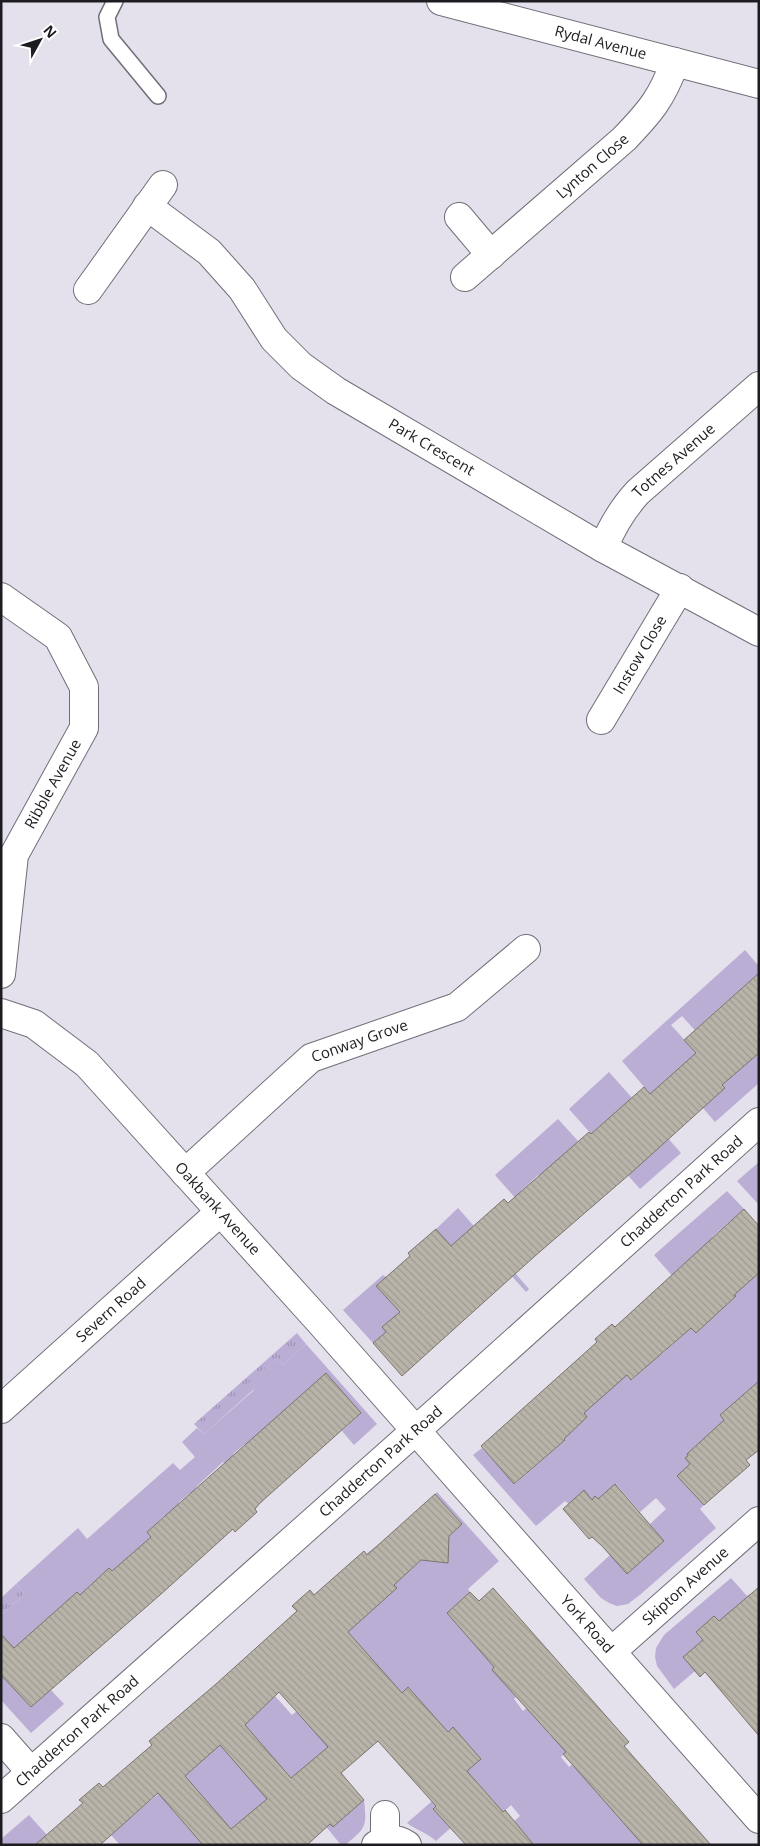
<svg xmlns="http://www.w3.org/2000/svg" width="760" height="1846" font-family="'Open Sans',sans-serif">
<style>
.grass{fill:url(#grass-tufts)}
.green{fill:#baaed5;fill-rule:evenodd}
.building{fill:url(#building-back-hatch);stroke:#79756b;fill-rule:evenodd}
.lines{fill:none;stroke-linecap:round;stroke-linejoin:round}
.lane-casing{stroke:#716e79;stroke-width:18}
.street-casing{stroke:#716e79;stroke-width:30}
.secondary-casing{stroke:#716e79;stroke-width:30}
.lane{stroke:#fff;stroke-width:15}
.street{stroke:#fff;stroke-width:28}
.secondary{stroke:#fff;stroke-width:28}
.labels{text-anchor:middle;stroke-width:5;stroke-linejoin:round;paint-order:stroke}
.street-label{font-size:15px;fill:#1d1c20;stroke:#fff}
</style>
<defs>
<pattern id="grass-tufts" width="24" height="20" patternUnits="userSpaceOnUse" patternTransform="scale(1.25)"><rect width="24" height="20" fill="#baaed5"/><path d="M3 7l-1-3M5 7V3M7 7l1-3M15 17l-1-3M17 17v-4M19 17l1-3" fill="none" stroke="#9f95b7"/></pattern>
<pattern id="building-back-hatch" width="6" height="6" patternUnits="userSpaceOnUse" patternTransform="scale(1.25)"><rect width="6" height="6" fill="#b8b4a9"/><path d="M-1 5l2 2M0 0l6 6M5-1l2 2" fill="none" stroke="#9e9a91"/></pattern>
</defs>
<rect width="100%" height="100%" fill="#e4e0ec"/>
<path class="grass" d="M297,1333l9,11 -23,21 -6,-7 -28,25 5,6 -50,45 -10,-10z
M16,1584l9,10 -24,21v-17z"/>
<path class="green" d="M745,950l12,14 2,-1v10l-62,55 32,38 19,-16 6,7 5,-4v30l-44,39 -12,-14 -52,-13 -29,-34zM682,1016l18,20 -10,10 -19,-21z
M609,1072l72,81 -41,36 -71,-80z
M558,1119l20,22 -31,44 -9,-10 -17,16 9,10 -4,9 -31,-35z
M759,1162v43l-22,-24z
M727,1191l17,18 -32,28 38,43 9,-7v108l-39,34 6,6 -39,33 1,2 -3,2 5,6 -12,12 26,29 -4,4 16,19 -75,66 -13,10 -11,2 -8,-3 -8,-5 -17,-19 26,-24 17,19 37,-33 -14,-17 16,-15 -10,-11 -16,14 -24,-28 -18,15 -3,-2 -3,3 -8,-9 -15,13 -4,-3 -29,25 -63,-71 9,-7 33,36 50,-44 -33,-37 45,23 10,-8 -7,-10 44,-31 -29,-33 2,-2 35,38 27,-25 -7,-12 10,11 29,-26 5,5 39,-36 -39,-44 -22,20 17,18 -3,3 -34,-39z
M458,1208l71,81 -3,3 -50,-56 -19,17 -21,-24z
M383,1275l3,2 -10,9 16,17 9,-8 4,19 -10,9 -4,-3 -9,7 4,5 -13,11 -30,-33z
M306,1344l71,80 -23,21 -12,-14 19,-18 -35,-40 -71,81 -10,-10 -12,10 9,11 21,36 -2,2 -38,-41 -27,25 9,11 -5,5 -10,-10 -11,9 21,24 -9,19 -27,-29 -17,16 10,11 -19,53 -29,-28 -22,20 7,10 -88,82 25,27 20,-17 13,14 -33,29 -30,-33v-48l9,-8 -9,-10v-19l24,-21 -9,-10 62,-56 9,11 86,-76 7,7 15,-13 -13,-15 15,-14 7,6 50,-44 -6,-7 29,-25 6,7z
M437,1492l62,69 -31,28 2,3 -23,21 47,54 22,30 -2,2 9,12 9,-8 9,21 9,11 18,14 -7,8 8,10 8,-7 66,85h-109l-28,-17 14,-12 -9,-11 -11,10 -4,-11 -25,-29 -38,33 10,11 12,5 -19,17c-10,-9 -20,-11 -29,-18l73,-64 -27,-32 -37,32 -8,-71 -12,10 -55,38 -15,84 7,7 31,-27c3,27 2,28 -19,45h-4l-18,-22 -49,-30 -14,12 10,11 -59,29h-91l-9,-10c38,-34 78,-66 115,-100l48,24 -30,-35 31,-28 17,19 5,-4 19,-114 61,9 20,-18 -31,-34 13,-10 27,30 56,-50 -27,-30zM182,1799l6,29 -17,-20z
M731,1578l16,18 3,-2 9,10 -14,48 -31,-36 -18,16 7,8 -20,17 12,14 -21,18 -17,-23 -2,-9 1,-9 8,-13z
M29,1815l18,20 -11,10h-35v-6z"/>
<path class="building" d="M759,973v80l-37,32 3,3 -94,85 -96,83 -133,120 -29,-33 13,-11 -4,-5 18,-15 -24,-26 34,-30 -2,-3 28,-24 15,17 53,-47 4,4 81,-71 2,2 53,-47 6,7 46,-41 -12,-13z
M744,1209l15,17v47l-25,22 2,1 -40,37 -5,-5 -60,52 -4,-5 -43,38 3,4 -23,22 1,1 -51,44 -33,-38 116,-104 -2,-3 17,-15 3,3z
M326,1373l35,40 -101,90 -5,6 2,3 -22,20 -2,-3 -73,66 -129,112 -30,-32v-41l13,14 63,-56 3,3 29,-27 3,3 39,-34 -4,-5z
M759,1381v69l-13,10 4,5 -46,40 -27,-29 13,-12 -5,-6 3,-2 -1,-2 37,-34 -4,-5z
M615,1484l49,57 -37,33 -25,-28 -10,-9 -3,2 -26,-30 21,-19 8,10 3,-4 3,3z
M435,1494l27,30 -13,12 -1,27 -27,-3 -27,25 3,3 -49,44 54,61 6,-6 40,45 5,-5 28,32 -14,12 36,41 2,-2 29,35h-68l-33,-36 3,-3 -58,-65 -37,32 23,27 -31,27 -3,-3 -23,21h-104l-45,-52 -58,52h-65l48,-42 -4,-3 20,-17 4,4 49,-42 -3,-4 67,-57 81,-73 -5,-5 18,-16 4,5 50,-44 3,4zM279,1692l49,55 -37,31 -46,-53zM220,1745l47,54 -36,30 -46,-53z
M759,1587v149l-54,-64 -5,5 -17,-20 20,-17 -7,-8 18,-16 5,5z
M493,1588l136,154 -5,4 87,99h-68l-80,-91 3,-2 -74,-82 2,-3 -47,-54 23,-21 9,9z"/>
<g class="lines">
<defs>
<path id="lane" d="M115,1l-8,16 4,22 47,57"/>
<g id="street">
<path id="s1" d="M441,1l318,83"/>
<path id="s2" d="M147,206l62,46 33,37 32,50 27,27 35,25 267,157 156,84"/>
<path d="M459,217l32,38"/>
<path id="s3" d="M465,277l159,-138c26,-27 38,-41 51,-77"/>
<path d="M88,290l75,-105"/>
<path id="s4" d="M603,548c9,-21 19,-39 35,-56l121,-106"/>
<path d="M1,597l57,40 26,50v41l-70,127 -13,119"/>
<path id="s5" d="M601,720l79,-132"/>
<path id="s6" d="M1,1013l33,11 53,40 233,258 439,497"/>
<path id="s7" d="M185,1173l126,-115 146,-51 69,-58"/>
<path id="s8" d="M1,1409l219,-197"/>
<path id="s9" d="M612,1651l147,-130"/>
<path d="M1,1738l30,34"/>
<path d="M385,1815v24"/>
<path d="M376,1845c11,-7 20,-7 31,0"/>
</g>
<g id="secondary">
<path id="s10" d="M1,1799l440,-391 318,-286"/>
</g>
</defs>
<use href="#lane" class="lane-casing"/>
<use href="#street" class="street-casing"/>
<use href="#secondary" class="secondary-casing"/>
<use href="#lane" class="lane"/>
<use href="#street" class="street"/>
<use href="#secondary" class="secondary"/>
</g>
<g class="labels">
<g class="street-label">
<text dy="5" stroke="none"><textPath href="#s1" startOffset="165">Rydal Avenue</textPath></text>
<text dy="5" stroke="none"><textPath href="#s3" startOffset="169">Lynton Close</textPath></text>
<text dy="5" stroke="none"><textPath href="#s2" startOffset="378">Park Crescent</textPath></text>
<text dy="5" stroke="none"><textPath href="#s4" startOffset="114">Totnes Avenue</textPath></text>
<text dy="5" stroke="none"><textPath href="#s5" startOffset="76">Instow Close</textPath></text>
<text transform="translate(53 784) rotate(-61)" y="5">Ribble Avenue</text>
<text dy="5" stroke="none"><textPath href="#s7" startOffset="222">Conway Grove</textPath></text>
<text dy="5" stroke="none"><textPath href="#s10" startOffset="912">Chadderton Park Road</textPath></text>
<text dy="5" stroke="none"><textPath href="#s6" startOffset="296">Oakbank Avenue</textPath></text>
<text dy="5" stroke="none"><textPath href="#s8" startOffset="148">Severn Road</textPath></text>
<text dy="5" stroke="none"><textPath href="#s10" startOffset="508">Chadderton Park Road</textPath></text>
<text dy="5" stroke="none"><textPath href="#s9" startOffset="98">Skipton Avenue</textPath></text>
<text dy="5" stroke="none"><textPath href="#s6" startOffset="852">York Road</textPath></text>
<text dy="5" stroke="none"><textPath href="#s10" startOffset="102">Chadderton Park Road</textPath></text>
</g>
</g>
<rect width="760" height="1846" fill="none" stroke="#1d1c20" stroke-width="5"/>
<g transform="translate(40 40) rotate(50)" stroke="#ffffff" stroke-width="4" paint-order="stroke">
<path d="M0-4L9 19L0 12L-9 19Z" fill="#1d1c20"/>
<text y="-8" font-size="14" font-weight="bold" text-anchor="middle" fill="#1d1c20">N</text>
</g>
</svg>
